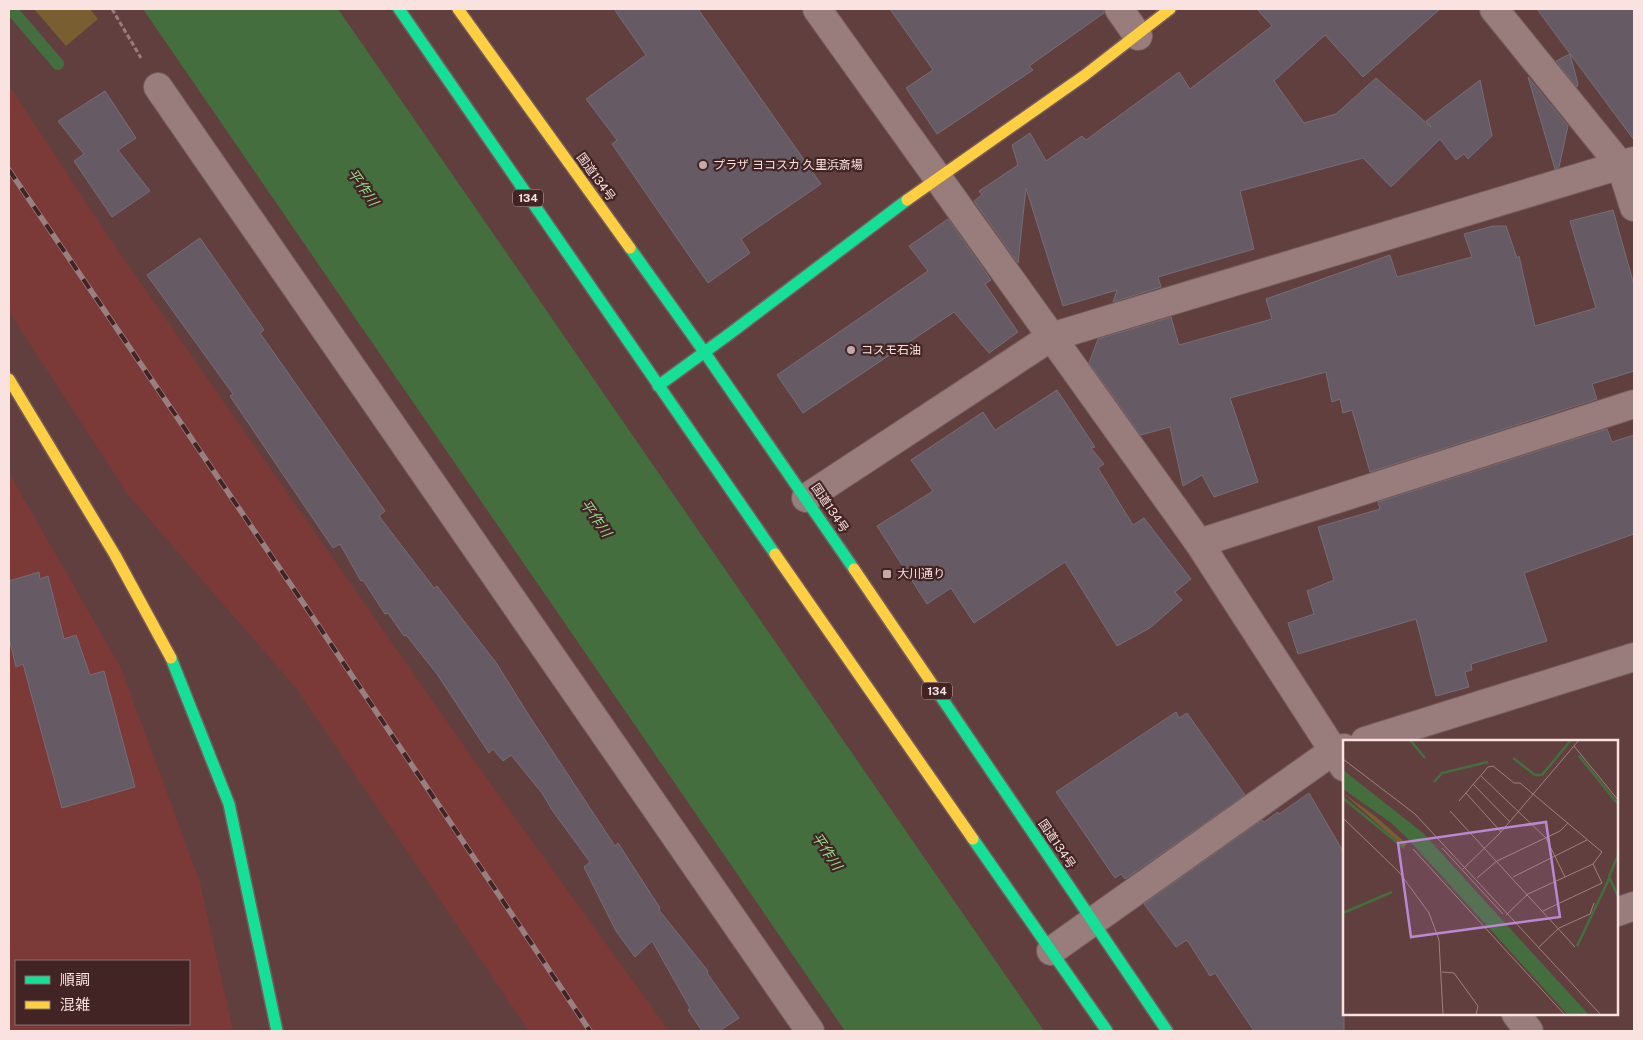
<svg xmlns="http://www.w3.org/2000/svg" width="1643" height="1040" font-family="'Public Sans','Noto Sans JP',sans-serif">
<style>
.built{fill:#7b3938;fill-rule:evenodd}
.green{fill:#795e31}
.water{fill:#456e3f}
.lines{fill:none;stroke-linecap:round;stroke-linejoin:round}
.stream{stroke:#456e3f;stroke-width:12}
.building{fill:#665b65;stroke:#776d76}
.street-casing{stroke:#775d5d;stroke-width:30}
.fast-casing{stroke:#775d5d;stroke-width:14}
.slow-casing{stroke:#775d5d;stroke-width:14}
.path{stroke:#977e7d;stroke-width:3;stroke-dasharray:5 2.5;stroke-linecap:butt}
.street{stroke:#987d7c;stroke-width:28}
.fast{stroke:#16e098;stroke-width:11}
.slow{stroke:#ffcf43;stroke-width:11}
.rail-casing{stroke:#998080;stroke-width:5.5}
.rail{stroke:#412423;stroke-width:4;stroke-dasharray:11;stroke-linecap:butt}
.poi-dot{fill:#c4a9a8;stroke:#412423;stroke-width:2}
.labels{text-anchor:middle;stroke-width:4.5;stroke-linejoin:round;paint-order:stroke}
.shield{fill:#412423;stroke:#c2a9a7;stroke-width:1}
.shield-label{font-size:11px;font-weight:bold;fill:#fae2e0}
.poi-label{font-size:12px;fill:#fae2e0;stroke:#412423;text-anchor:start}
.street-label{font-size:12px;fill:#fae2e0;stroke:#412423}
.water-label{font-size:14px;font-style:italic;fill:#95dc90;stroke:#412423}
.inset-river{fill:none;stroke:#456e3f;stroke-width:2.5}
.inset-road{fill:none;stroke:#9e807f;stroke-width:1}
.view{fill:#ba87d0;fill-opacity:0.15;stroke:#ba87d0;stroke-width:2.5}
.inset-edge{fill:none;stroke:#fae2e0;stroke-width:2.5}
</style>
<rect width="100%" height="100%" fill="#613f3f"/>
<path class="built" d="M9,85l97,148 379,543 184,255h-140l-233,-343 -167,-192 -120,-184z
M9,473l112,195 79,214 33,149h-224zM16,961h173v63h-173z"/>
<path class="green" d="M34,9h56l8,10 -32,27z"/>
<path class="water" d="M143,9h195l706,1022h-199z"/>
<g class="lines">
<path class="stream" d="M11,9l47,55"/>
</g>
<path class="building" d="M614,9h84l123,175 -80,55 9,14 -42,30 -96,-139 5,-4 -31,-41 60,-44z
M890,9h214v4l-75,53 4,4 -96,64 -31,-46 27,-18z
M1257,9h183l-77,68 -38,-42 -51,46 30,42 32,-9 40,-36 55,49 -5,-6 54,-41 12,56 -24,23 -4,-5 -8,6 -16,-21 -49,48 -28,-29 -123,33 14,58 -96,28 3,10 -48,15 4,-12 -54,16 -37,-118 -8,75 -44,-62 8,-6 -3,-4 39,-26 -6,-20 18,-12 16,28 36,-25 4,4 93,-68 11,17 82,-63z
M1537,9h97v131l-72,-97z
M1570,54l8,30 -1,3 -21,-26z
M1528,77l40,49 -9,41 -4,2z
M105,91l31,47 -18,12 32,41 -38,26 -38,-56 10,-7 -26,-33z
M1613,210l21,75v86l-42,13 5,15 -227,73 -18,-62 -9,3 -3,-14 -8,3 -6,-30 -96,26 28,84 -44,15 -12,-22 -19,11 -13,-59 -29,8 -52,-72 9,-24 73,-22 8,28 93,-26 -6,-20 124,-44 7,22 75,-20 -8,-23 29,-8h13l11,32 2,-2 16,70 61,-18 -26,-87z
M948,219l43,61 -6,4 33,48 -29,21 -35,-41 -151,101 -26,-38 151,-104 -19,-25z
M200,238l64,92 -4,3 125,178 -6,5 55,72 3,-2 60,78 31,50 87,132 3,-3 42,65 -1,2 49,61 -1,2 32,45 -20,13h-17l-14,-21 2,-2 -38,-67 -17,16 -19,-26 -32,-64 6,-5 -38,-52 -10,-17 -31,-38 -8,6 -10,-12 -4,4 -52,-79 -31,-39 -2,1 -16,-23 -3,1 -22,-34 -2,1 -21,-37 -7,4 -103,-152 3,-2 -86,-119z
M1057,390l38,57 -4,1 13,16 -6,4 35,57 11,-7 47,61 -16,13 7,8 -32,28 -33,18 -52,-84 -91,61 -23,-35 -24,16 -50,-78 56,-35 -22,-31 72,-48 12,18z
M1607,429l5,13 22,-7v99l-110,39 23,68 -76,23 1,6 -7,2 4,15 -33,9 -20,-77 -118,35 -10,-31 26,-9 -7,-23 27,-11 -16,-53 62,-18 -2,-7z
M39,572l1,7 8,-3 16,63 12,-4 14,40 14,-4 31,116 -73,21 -39,-144 -7,3 -7,-29v-57z
M1176,712l3,6 8,-5 58,82 -120,84 -4,-5 -6,4 -59,-86z
M1309,793l35,60v178h-90l-39,-58 -5,3 -23,-36 -11,7 -32,-43 118,-84 2,2 14,-10 1,2z"/>
<g class="lines">
<defs>
<path id="street" d="M817,9l382,534 145,224
M1119,9l19,27
M1494,9l127,157 13,41
M158,87l652,944
M806,498l245,-161 583,-176
M1199,543l435,-139
M1365,741l269,-84
M1617,912l17,-6
M1051,951l282,-200 11,-3
M1516,1014l13,17"/>
<path id="fast" d="M399,9l376,545
M630,248l75,105 149,216
M658,386l70,-51 179,-135
M171,658l58,146 48,227
M939,694l228,337
M973,839l134,192"/>
<path id="slow" d="M458,9l172,239
M907,200l178,-125 85,-66
M9,379l106,176 56,103
M775,554l198,285
M854,569l85,125"/>
</defs>
<use href="#street" class="street-casing"/>
<use href="#fast" class="fast-casing"/>
<use href="#slow" class="slow-casing"/>
<path class="path" d="M112,9l29,49"/>
<use href="#street" class="street"/>
<use href="#fast" class="fast"/>
<use href="#slow" class="slow"/>
<defs>
<path id="rail" d="M9,170l299,440 282,421"/>
</defs>
<use href="#rail" class="rail-casing"/>
<use href="#rail" class="rail"/>
</g>
<g class="poi-dot">
<circle cx="703" cy="165" r="5"/>
<circle cx="851" cy="350" r="5"/>
<rect x="882" y="569" width="10" height="10" rx="2.5"/>
</g>
<g class="labels">
<g class="shield">
<rect x="513" y="189.5" width="30" height="17" rx="4"/>
<rect x="922" y="682.5" width="30" height="17" rx="4"/>
</g>
<g class="shield-label">
<text x="528" y="202">134</text>
<text x="937" y="695">134</text>
</g>
<g class="poi-label">
<text x="713" y="169">プラザ ヨコスカ 久里浜斎場</text>
<text x="861" y="354">コスモ石油</text>
<text x="897" y="578">大川通り</text>
</g>
<g class="street-label">
<text transform="translate(596 177) rotate(54)" y="4">国道134号</text>
<text transform="translate(830 508) rotate(56)" y="4">国道134号</text>
<text transform="translate(1057 844) rotate(56)" y="4">国道134号</text>
</g>
<g class="water-label">
<text transform="translate(363 187) rotate(55)" y="5">平作川</text>
<text transform="translate(596 518) rotate(55)" y="5">平作川</text>
<text transform="translate(827 851) rotate(56)" y="5">平作川</text>
</g>
</g>
<g transform="translate(1343 740)">
<rect width="275" height="275" fill="#613f3f"/>
<path d="M0,53l33,24 31,27 -3,3z" fill="#795e31"/>
<path d="M0,30l80,63 166,182h-21l-160,-176 -18,-17 -47,-33z" fill="#456e3f"/>
<path class="inset-river" d="M67,0l15,18M236,16l39,48M170,18l22,17h7l29,-35M91,42l8,-9 46,-11M0,58l61,50M275,115l-9,22 9,19M0,173l49,-21M234,206l32,-67"/>
<path class="inset-road" d="M231,6l44,54M0,19l72,55 186,201M138,36l65,62 19,39 28,-13 9,19 -59,28M130,44l37,38M123,53l35,39M116,61l29,-34 5,-1 21,17h6l82,69 -9,12M107,71l125,136M0,78l56,54 30,41 10,27 4,75M99,108l61,66M70,109l152,166M120,129l38,-37 78,-92M170,137l74,-37M134,138l20,-17 63,-30 8,-8M163,175l22,-21 37,-17M196,207l20,-19 31,-14 4,-11M99,232l12,1 24,33 -2,9"/>
<path class="view" d="M203,82l14,95 -149,20 -13,-94z"/>
<rect width="275" height="275" class="inset-edge"/>
</g>
<rect width="1643" height="1040" fill="none" stroke="#fae2e0" stroke-width="20"/>
<rect x="15" y="960" width="175" height="65" fill="#412423" stroke="#8b706f"/>
<rect x="25" y="976" width="25" height="8" fill="#16e098" stroke="#8b706f"/>
<text x="60" y="985" font-size="15" fill="#fae2e0">順調</text>
<rect x="25" y="1001" width="25" height="8" fill="#ffcf43" stroke="#8b706f"/>
<text x="60" y="1010" font-size="15" fill="#fae2e0">混雑</text>
</svg>
